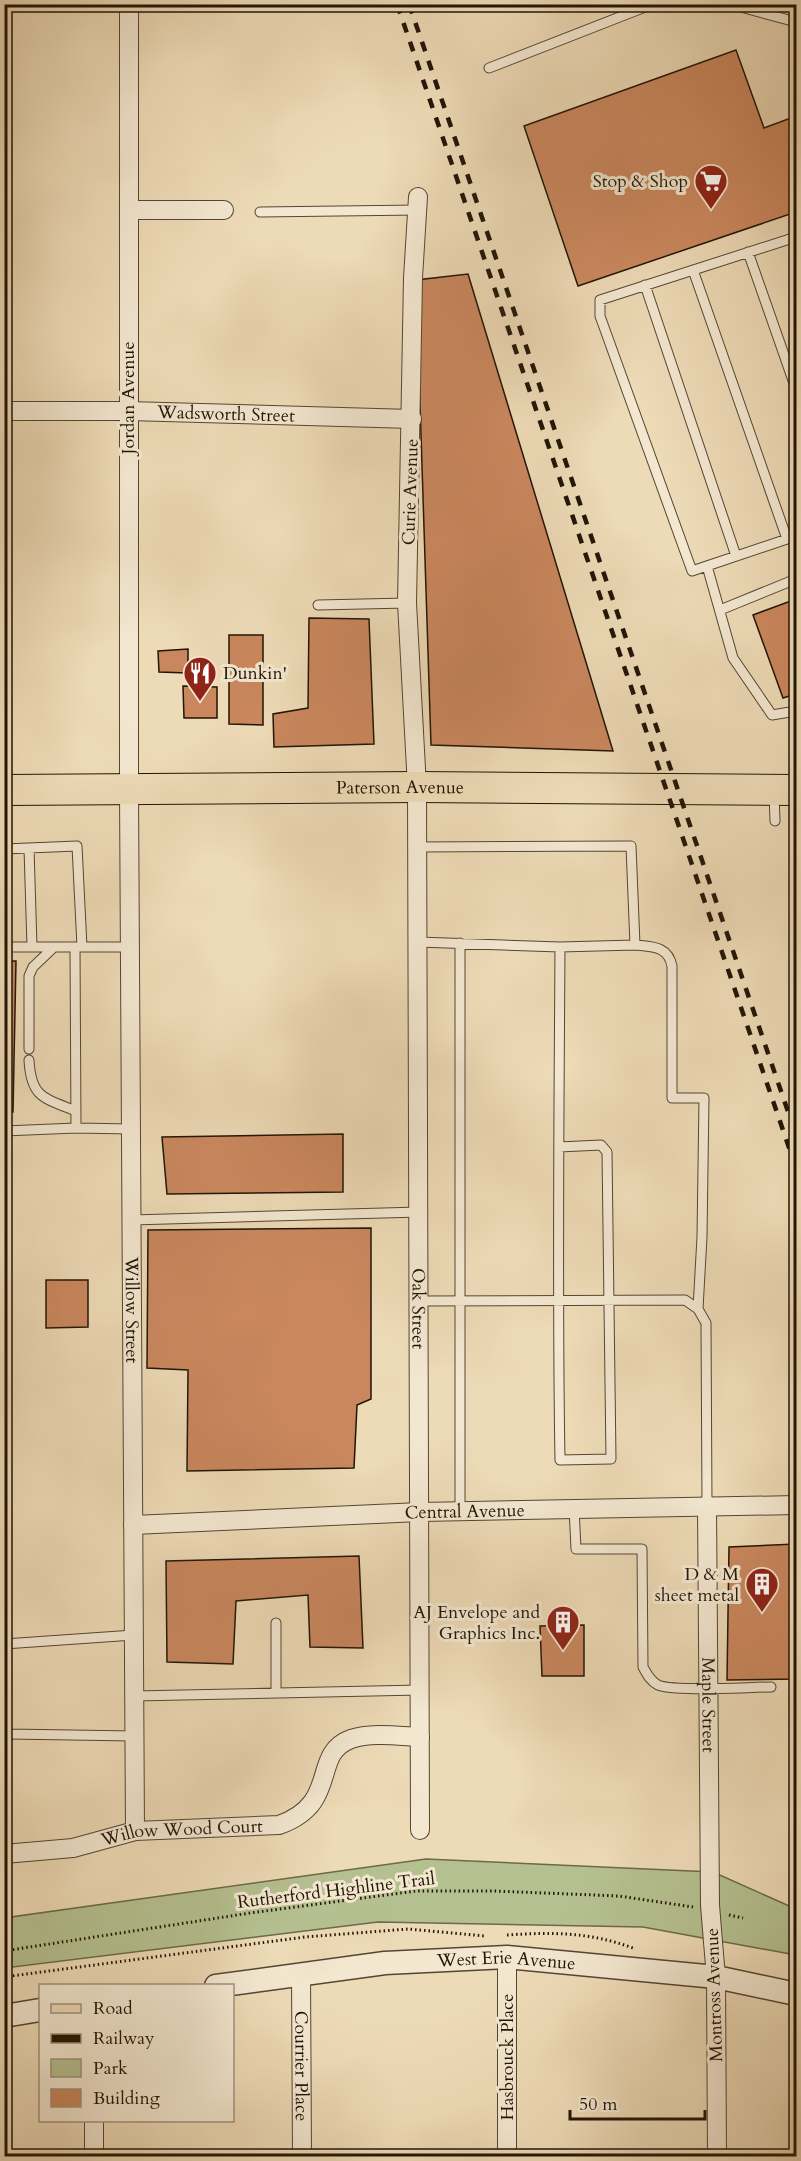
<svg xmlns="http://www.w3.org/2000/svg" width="801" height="2161" font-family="Cardo,serif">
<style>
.green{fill:#b5c090;stroke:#6b6a4b;stroke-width:1.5}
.building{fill:#ca875e;stroke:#211506;stroke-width:1.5}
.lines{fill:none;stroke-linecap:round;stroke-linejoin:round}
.service-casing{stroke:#544632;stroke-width:11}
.minor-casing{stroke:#544632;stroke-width:20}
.tertiary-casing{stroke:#544632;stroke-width:25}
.primary-casing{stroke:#211506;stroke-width:32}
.path{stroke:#211506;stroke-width:3;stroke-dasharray:1.5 3;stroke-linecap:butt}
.service{stroke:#f3e7d0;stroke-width:9}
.minor{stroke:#f3e7d0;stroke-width:18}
.tertiary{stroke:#f3e7d0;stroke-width:22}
.primary{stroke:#eddab6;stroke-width:30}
.rail{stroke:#211506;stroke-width:4.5;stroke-dasharray:10 10;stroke-linecap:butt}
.minor-bridge-casing{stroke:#544632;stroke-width:20;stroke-linecap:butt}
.minor-bridge{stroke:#f3e7d0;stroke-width:18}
.labels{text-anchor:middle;stroke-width:6;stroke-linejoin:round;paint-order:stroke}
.poi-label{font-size:18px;fill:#211506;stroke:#f3e7d0;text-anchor:end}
.street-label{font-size:18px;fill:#211506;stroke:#f3e7d0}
</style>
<rect width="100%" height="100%" fill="#eddab6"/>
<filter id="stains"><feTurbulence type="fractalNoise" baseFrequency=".00333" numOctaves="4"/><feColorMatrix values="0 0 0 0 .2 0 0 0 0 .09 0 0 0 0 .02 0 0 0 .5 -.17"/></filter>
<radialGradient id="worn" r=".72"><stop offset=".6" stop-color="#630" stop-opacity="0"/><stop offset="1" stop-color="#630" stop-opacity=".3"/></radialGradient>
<path class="green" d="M426,1859l287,13 83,37v46l-153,-28 -265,-5 -373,46 -1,-50z"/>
<path class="building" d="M736,50l28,78 32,-12v96l-218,74 -54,-160z
M468,274l145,477 -182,-6 -15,-465z
M796,599v95l-13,4 -30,-83z
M309,618l60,1 5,125 -100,3 -1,-33 35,-6z
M229,635h34v90l-34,-1z
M188,649v24l-29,-1 -1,-21z
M183,686l34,1v31h-33z
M4,961h12l-3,151 -9,-1z
M343,1134v58l-176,2 -5,-57z
M371,1228v171l-14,6 -3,63 -167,3 1,-101 -41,-2 1,-138z
M46,1280h42v47l-42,1z
M796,1544v135l-69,1 2,-133z
M359,1556l4,92 -53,-1 -2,-52 -72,6 -3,63 -66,-2 -1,-101z
M584,1625v51h-42l-2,-50z"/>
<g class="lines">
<defs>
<path id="service" d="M730,4l66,18
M489,68l164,-64
M260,212l158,-2
M796,237l-196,63v16l92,255 104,-35
M748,252l48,137
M693,270l94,269
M645,285l91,271
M707,566l26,92 39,57 24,-4
M318,605l89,-2
M720,610l76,-31
M774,793l1,28
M417,847l214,-1 4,99c18,2 33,1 37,21v132h32l-2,139 -4,72
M29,848l3,99
M4,849l73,-3 5,101
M418,942l142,5c-1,171 -3,342 0,513l51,-1 -4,-307 -6,-7 -42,2
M4,947h126
M75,947l1,181 55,1
M560,947l75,-2
M29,1049v-73l4,-9 21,-20
M29,1060c2,38 15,38 47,51
M4,1131l72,-3
M131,1220l289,-8
M420,1301l265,-1 13,9 8,14 1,182
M574,1508l2,41h66l1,118c4,7 7,14 15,18 16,7 91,2 113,2
M460,1511v-568
M4,1644l130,-9
M276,1693v-70
M134,1696l286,-6
M4,1731l4,3 126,2"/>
<g id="minor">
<path id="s1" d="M129,4v787l6,1040"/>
<path id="s2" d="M418,197l-5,81 -6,325 10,184 3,1043"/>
<path d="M129,210h95"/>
<path id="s3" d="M4,411h124l284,8"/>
<path id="s4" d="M707,1505l3,400"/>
<path id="s5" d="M133,1525l287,-13 376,-7"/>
<path id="s6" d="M4,1854l69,-6 62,-17 144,-6c62,-22 31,-71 72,-86 20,-7 48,-3 69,-2"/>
<path d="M713,1942l3,35 1,179"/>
<path d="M507,1957v199"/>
<path id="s7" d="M301,1974l1,182"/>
<path d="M94,2120v36"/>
</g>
<g id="tertiary">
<path id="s8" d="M216,1986l169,-23 122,-6 209,20 80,17"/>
<path d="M4,2016l36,-6"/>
</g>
<g id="primary">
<path id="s9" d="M4,790l413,-3 379,3"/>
</g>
</defs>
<use href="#service" class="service-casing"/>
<use href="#minor" class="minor-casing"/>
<use href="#tertiary" class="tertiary-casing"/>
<use href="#primary" class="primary-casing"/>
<path class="path" d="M729,1915l14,3
M507,1935c47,-3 82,-3 126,13
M4,1951l246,-38 166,-22h78l125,5 74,11
M4,1977l301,-40 103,-8 77,7"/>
<use href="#service" class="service"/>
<use href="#minor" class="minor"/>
<use href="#tertiary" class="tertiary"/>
<use href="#primary" class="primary"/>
<path class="rail" d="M397,4l399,1164
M409,4l387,1131"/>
<defs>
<path id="minor-bridge" d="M710,1905l3,37"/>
</defs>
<use href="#minor-bridge" class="minor-bridge-casing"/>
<use href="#minor-bridge" class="minor-bridge"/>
</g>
<defs>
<symbol id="supermarket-pin" viewBox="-11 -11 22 30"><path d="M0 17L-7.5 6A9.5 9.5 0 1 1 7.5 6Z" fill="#8f2418" stroke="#f3e7d0"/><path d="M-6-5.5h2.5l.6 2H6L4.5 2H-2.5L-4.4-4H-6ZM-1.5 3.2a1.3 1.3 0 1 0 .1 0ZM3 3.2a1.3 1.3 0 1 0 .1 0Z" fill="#fff"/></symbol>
<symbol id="restaurant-pin" viewBox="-11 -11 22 30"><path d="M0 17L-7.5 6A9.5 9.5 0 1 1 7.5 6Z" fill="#8f2418" stroke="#f3e7d0"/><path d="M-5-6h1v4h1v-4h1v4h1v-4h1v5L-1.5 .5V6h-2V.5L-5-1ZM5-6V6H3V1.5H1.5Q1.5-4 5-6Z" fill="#fff"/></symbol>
<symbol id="building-pin" viewBox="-11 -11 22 30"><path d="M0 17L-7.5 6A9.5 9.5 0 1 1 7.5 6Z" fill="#8f2418" stroke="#f3e7d0"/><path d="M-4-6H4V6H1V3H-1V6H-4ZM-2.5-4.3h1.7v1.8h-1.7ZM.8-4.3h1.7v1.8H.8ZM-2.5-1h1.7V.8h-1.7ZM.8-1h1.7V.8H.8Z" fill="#fff"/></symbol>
</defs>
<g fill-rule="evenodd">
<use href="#supermarket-pin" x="692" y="162" width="38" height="52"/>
<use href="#restaurant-pin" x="181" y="654" width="38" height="52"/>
<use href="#building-pin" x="743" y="1565" width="38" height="52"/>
<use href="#building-pin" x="544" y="1603" width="38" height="52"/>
</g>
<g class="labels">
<g class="poi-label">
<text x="688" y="187">Stop &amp; Shop</text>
<text x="223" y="679" text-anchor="start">Dunkin'</text>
<text x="739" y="1580">D &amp; M<tspan x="739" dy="21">sheet metal</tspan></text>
<text x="540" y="1618">AJ Envelope and<tspan x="540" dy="21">Graphics Inc.</tspan></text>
</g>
<g class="street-label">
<text transform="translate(128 398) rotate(-90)" y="6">Jordan Avenue</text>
<text dy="6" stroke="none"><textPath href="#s3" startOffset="222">Wadsworth Street</textPath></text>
<text transform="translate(410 492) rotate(-88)" y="6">Curie Avenue</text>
<text dy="6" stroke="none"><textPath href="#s9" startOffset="396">Paterson Avenue</textPath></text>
<text dy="6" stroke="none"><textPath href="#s2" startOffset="1112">Oak Street</textPath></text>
<text dy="6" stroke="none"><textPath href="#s1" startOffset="1306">Willow Street</textPath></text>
<text dy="6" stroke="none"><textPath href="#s5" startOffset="332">Central Avenue</textPath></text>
<text dy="6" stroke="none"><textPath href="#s4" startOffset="200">Maple Street</textPath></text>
<text dy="6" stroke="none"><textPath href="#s6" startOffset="180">Willow Wood Court</textPath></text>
<text transform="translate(336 1890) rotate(-7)" y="6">Rutherford Highline Trail</text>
<text dy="6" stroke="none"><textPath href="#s8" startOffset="292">West Erie Avenue</textPath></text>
<text transform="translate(714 1995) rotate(-92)" y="6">Montross Avenue</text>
<text transform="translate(507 2057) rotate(-90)" y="6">Hasbrouck Place</text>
<text dy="6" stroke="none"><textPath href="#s7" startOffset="92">Courrier Place</textPath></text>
</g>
</g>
<rect width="801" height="2161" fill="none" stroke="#eddab6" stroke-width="24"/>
<rect x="6" y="6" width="789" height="2149" fill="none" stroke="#211506" stroke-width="3"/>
<rect x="12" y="12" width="777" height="2137" fill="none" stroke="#211506" stroke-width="1.5"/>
<rect x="39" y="1984" width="195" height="138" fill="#f3e7d0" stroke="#9f937f" stroke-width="1.5"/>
<rect x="51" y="2004" width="30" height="9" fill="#eddab6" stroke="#9f937f" stroke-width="1.5"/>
<text x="93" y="2014" font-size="18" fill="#211506">Road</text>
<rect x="51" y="2034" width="30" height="9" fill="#211506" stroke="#9f937f" stroke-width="1.5"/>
<text x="93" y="2044" font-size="18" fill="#211506">Railway</text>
<rect x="51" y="2059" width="30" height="18" fill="#b5c090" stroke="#9f937f" stroke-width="1.5"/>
<text x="93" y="2074" font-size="18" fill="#211506">Park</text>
<rect x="51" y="2089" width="30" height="18" fill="#ca875e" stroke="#9f937f" stroke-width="1.5"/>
<text x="93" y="2104" font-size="18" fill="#211506">Building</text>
<path d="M570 2110v9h135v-9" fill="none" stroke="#211506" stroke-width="3"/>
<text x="579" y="2110" font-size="18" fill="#211506" stroke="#f3e7d0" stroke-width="4.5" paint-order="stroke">50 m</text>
<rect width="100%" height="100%" filter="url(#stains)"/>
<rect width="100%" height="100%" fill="url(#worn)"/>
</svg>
